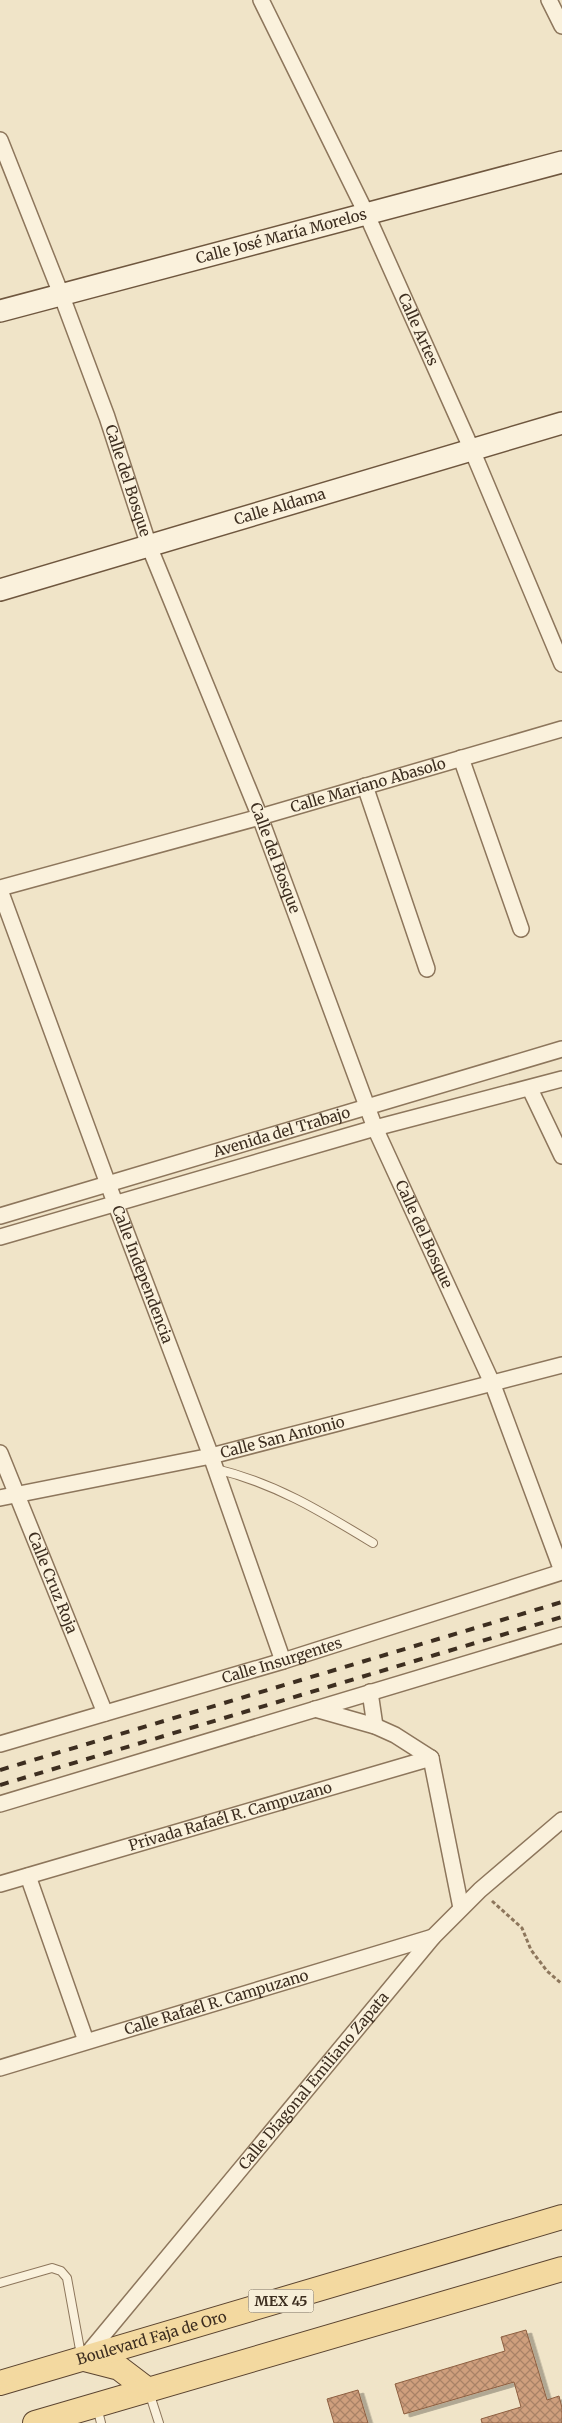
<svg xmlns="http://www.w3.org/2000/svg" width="562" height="2423" font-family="Merriweather,serif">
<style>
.building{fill:url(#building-cross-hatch);stroke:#8d5f41;filter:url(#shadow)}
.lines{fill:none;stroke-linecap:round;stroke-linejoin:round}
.lane-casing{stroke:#8d765c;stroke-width:10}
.street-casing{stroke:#8d765c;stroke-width:18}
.secondary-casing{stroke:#6f573f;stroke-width:24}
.primary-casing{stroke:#5b4430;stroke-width:26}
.path{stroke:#8d765c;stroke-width:3;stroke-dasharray:4 2.5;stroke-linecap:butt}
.lane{stroke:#faf1dc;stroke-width:8}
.street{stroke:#faf1dc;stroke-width:15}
.secondary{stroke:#faf1dc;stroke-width:21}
.primary{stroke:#f3d9a0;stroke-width:24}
.rail{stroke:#3d2e20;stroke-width:4;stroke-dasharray:9 9;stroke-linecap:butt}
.labels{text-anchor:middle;stroke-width:5;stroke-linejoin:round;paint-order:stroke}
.shield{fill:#f7eed8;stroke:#756857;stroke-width:1}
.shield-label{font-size:14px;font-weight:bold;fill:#3d2e20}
.street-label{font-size:15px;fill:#3d2e20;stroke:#f7eed8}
</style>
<defs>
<pattern id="building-cross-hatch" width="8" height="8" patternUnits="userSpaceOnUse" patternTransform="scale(1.25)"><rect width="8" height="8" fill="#cf9f7d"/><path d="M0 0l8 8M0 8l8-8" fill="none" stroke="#a98266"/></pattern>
<filter id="shadow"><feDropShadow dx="5.5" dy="3" stdDeviation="0" flood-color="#0004"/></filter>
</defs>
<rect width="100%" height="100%" fill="#f0e4c8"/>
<path class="building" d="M526,2330l21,70 12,-4 3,12v15h-80l-1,-4 40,-12 -7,-25 -110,32 -9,-30 110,-33 -4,-14z
M358,2390l10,33h-34l-7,-24z"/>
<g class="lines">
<defs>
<path id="lane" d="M216,1469c59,14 106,43 157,74
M0,2283l52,-15 9,3 6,7 14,77
M149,2392l10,31
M97,2407l4,16"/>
<g id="street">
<path id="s1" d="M261,0l105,213 106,237 90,214"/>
<path d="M549,0l13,26"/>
<path id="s2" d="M0,140l61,154 46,123 42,129 111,271 115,311 118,257 69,186"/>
<path d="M461,758l60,171"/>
<path d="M365,786l62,183"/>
<path id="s3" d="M0,888l260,-71 302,-88"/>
<path id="s4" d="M0,890l108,294 103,272 72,205"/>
<path d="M530,1089l32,67"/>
<path id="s5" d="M0,1216l562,-167"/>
<path d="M0,1237l375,-109 187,-49"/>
<path id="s6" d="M0,1453l105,260"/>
<path id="s7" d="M0,1498l211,-42 351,-91"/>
<path d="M370,1692l5,34"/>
<path d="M315,1709l60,17 20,9 36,23 30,150"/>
<path id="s8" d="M0,1744l283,-83 279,-89"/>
<path d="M0,1804l562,-169"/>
<path d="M28,1876l58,165"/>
<path id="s9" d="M0,1884l431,-126"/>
<path id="s10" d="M0,2068l433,-131"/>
<path id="s11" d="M84,2358l349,-421 47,-47 82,-70"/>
</g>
<g id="secondary">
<path id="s12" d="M0,311l562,-149"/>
<path id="s13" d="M0,590l562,-167"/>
</g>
<g id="primary">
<path d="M84,2359l35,9 29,22"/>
<path id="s14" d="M0,2383l562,-166"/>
<path d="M35,2423l527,-154"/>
</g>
</defs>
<use href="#lane" class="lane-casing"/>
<use href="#street" class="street-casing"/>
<use href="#secondary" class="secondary-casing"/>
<use href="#primary" class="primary-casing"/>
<path class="path" d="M492,1901l30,27 9,22 16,21 15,13"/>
<use href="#lane" class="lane"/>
<use href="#street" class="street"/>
<use href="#secondary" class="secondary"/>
<use href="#primary" class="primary"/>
<path class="rail" d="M0,1770l562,-168
M0,1785l562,-168"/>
</g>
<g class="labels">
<rect class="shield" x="248.5" y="2289.5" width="65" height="23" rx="4"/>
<g class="shield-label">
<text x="281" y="2306">MEX 45</text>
</g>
<g class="street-label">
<text dy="5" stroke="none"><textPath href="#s12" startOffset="291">Calle José María Morelos</textPath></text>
<text dy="5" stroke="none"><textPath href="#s1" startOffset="365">Calle Artes</textPath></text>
<text dy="5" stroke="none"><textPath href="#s2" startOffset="364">Calle del Bosque</textPath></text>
<text dy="5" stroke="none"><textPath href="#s13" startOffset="292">Calle Aldama</textPath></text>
<text dy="5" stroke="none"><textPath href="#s3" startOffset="382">Calle Mariano Abasolo</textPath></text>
<text dy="5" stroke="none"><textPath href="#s2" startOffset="769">Calle del Bosque</textPath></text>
<text dy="5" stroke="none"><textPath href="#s5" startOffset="294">Avenida del Trabajo</textPath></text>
<text dy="5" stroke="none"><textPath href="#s2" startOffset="1174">Calle del Bosque</textPath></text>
<text dy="5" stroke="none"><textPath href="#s4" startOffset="410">Calle Independencia</textPath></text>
<text dy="5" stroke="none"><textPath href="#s7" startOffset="289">Calle San Antonio</textPath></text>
<text dy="5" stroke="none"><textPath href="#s6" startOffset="140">Calle Cruz Roja</textPath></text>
<text dy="5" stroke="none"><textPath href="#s8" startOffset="294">Calle Insurgentes</textPath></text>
<text dy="5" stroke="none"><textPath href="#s9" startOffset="240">Privada Rafaél R. Campuzano</textPath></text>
<text dy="5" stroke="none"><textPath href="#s10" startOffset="226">Calle Rafaél R. Campuzano</textPath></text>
<text dy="5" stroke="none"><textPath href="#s11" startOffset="360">Calle Diagonal Emiliano Zapata</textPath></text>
<text dy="5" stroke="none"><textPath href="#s14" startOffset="158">Boulevard Faja de Oro</textPath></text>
</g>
</g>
</svg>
